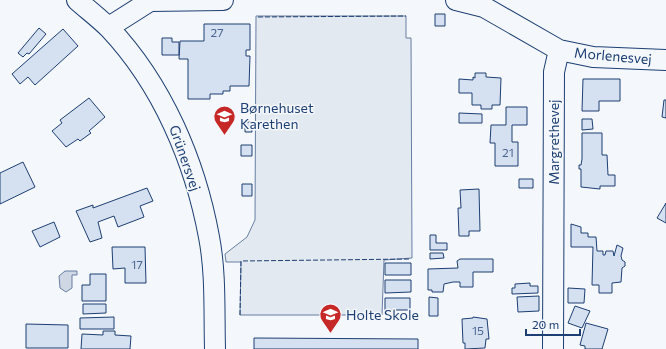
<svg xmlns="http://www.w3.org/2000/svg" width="666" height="349" font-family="Commissioner,sans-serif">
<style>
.green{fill:#e3e9f0;stroke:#687fa3}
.water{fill:#cfd7e4;stroke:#687fa3}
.building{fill:#d5e0f0;stroke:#1d3f73}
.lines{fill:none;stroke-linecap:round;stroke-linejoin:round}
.minor-casing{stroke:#1d3f73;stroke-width:22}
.minor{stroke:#f4f7fb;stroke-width:20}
.fence{stroke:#1d3f73;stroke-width:1;stroke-dasharray:5 2;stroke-linecap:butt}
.labels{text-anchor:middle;stroke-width:3;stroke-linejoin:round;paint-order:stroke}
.number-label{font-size:12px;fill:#4b6792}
.street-label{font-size:14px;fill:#1d3f73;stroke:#f4f7fb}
.poi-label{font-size:14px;fill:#1d3f73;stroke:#f4f7fb;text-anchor:start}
</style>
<rect width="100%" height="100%" fill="#f4f7fb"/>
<path class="green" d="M256,16h150v22h5l1,220 -28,2 -2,55h-142l1,-53h-15l-1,-8 22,-17 8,-17z"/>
<path class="water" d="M65,271h12v4h-5v13l-6,4 -6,-4 -1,-12z"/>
<path class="building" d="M435,14h10v12h-10z
M204,24h46v26h-4v6h4l-1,30h-19v5h-7v3h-13v5h-22v-40h-9l1,-18h24z
M39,28l7,6 -17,20 -2,-1 -4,4 -5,-4z
M63,29l15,17 -43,39 -7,-8 -8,7 -8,-10z
M162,38h10v4h7v13h-17z
M475,73h11v4l15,1 -1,27h-8v4h-11v-4h-9v-12h-13v-14l14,1v-3l2,1z
M583,79h37v22h-21v10h-17z
M89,98l16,19 -16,14 2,2 -11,8 -2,-2 -12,8 -14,-16 10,-8 -2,-3z
M664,100h2v18l-4,-1z
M506,107h21v18h-15v17h6v24h-23v-23h-5l1,-18h15z
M459,113l23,1v9h-23z
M582,119h10l1,10 -11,1z
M245,122h7v10h-7z
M582,133h20v22h5l1,20h7v11h-15v3l-19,-2v-18h-2v-4h2l1,-6z
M241,145h11v11h-11z
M23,162l12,25 -35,17v-31z
M519,179h14v9h-14z
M242,184h10v12h-10z
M147,188l6,13 -13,5 4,11 -26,10 -4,-11 -16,6 4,16 -12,4 -14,-31 17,-6v3z
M479,189l1,42h-11v5h-10l-1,-28h3l-1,-18z
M666,203v20l-9,-5z
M54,222l6,15 -20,10 -8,-16z
M571,224l10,3v6h7v4h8l1,14h6v4h2l1,-4h7l1,5 3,-11 6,3 -2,8 1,4 3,2v4l-3,2 -1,14 -9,1v10h-13v-8h-7l1,-38h-22z
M430,235h6v8h11v7h-17z
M112,247h33l1,36h-21v-15l-12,1z
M430,253h13l1,5 -14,1z
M460,259h33v13h-20v15h-13v-5h-7l-9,2 -1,8h-11v-2h-4v-21l30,-1 -1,-7z
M385,263h26v12h-26z
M90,274h16v27h-24v-16h8z
M385,280h26v12l-26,1z
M530,283v3h8v7l-26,1v-6h3v-4z
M568,288l17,1 -1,14h-16z
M539,296v15l-21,1 -1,-15z
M429,297l9,1v18h-9z
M385,298h25v12h-25z
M83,304h23v9l-23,1z
M575,306l15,5 -8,17 -14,-5z
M114,317v12h-34v-11z
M473,317l14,2 2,20h-3l-1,9 -20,1v-6h-2l-1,-24 11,-1z
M586,323l22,6 -6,20h-17v-3l-5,-1z
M26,324l42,1v23h-42z
M103,331h12v4l16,1 -1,13h-49l1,-15 21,1z
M254,338l164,1v10h-164z"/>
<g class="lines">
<defs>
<path id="minor" d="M77,0c10,9 22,18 32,28 53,56 86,133 100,209 7,36 5,75 6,112
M456,0l28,7 75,43 -5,22 -1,277
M109,27l41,-26 73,-1
M559,50l34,7 73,3"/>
</defs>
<use href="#minor" class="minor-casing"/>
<use href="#minor" class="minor"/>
<path class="fence" d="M258,17l148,-1
M240,315l1,-54 170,-2"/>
</g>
<defs>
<symbol id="school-pin" viewBox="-11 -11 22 30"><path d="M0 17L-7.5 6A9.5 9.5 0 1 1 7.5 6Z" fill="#c62828" stroke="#f4f7fb"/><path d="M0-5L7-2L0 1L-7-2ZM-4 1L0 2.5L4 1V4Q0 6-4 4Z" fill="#fff"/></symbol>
</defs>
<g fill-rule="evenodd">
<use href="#school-pin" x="212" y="104" width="25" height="34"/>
<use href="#school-pin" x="318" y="302" width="25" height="34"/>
</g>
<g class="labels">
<g class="number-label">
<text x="217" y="37">27</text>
<text x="508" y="157">21</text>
<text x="137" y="269">17</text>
<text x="478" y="335">15</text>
</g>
<g class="street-label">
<text transform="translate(613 56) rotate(5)" y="5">Morlenesvej</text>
<text transform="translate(554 142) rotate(-90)" y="5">Margrethevej</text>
<text transform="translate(185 158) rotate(71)" y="5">Grünersvej</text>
</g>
<g class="poi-label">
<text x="240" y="113">Børnehuset<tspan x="240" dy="16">Karethen</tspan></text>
<text x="346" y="320">Holte Skole</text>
</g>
</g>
<path d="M526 329v6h54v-6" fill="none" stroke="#1d3f73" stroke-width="2"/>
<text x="532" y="329" font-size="12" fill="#1d3f73" stroke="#f4f7fb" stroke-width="3" paint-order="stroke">20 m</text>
</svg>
